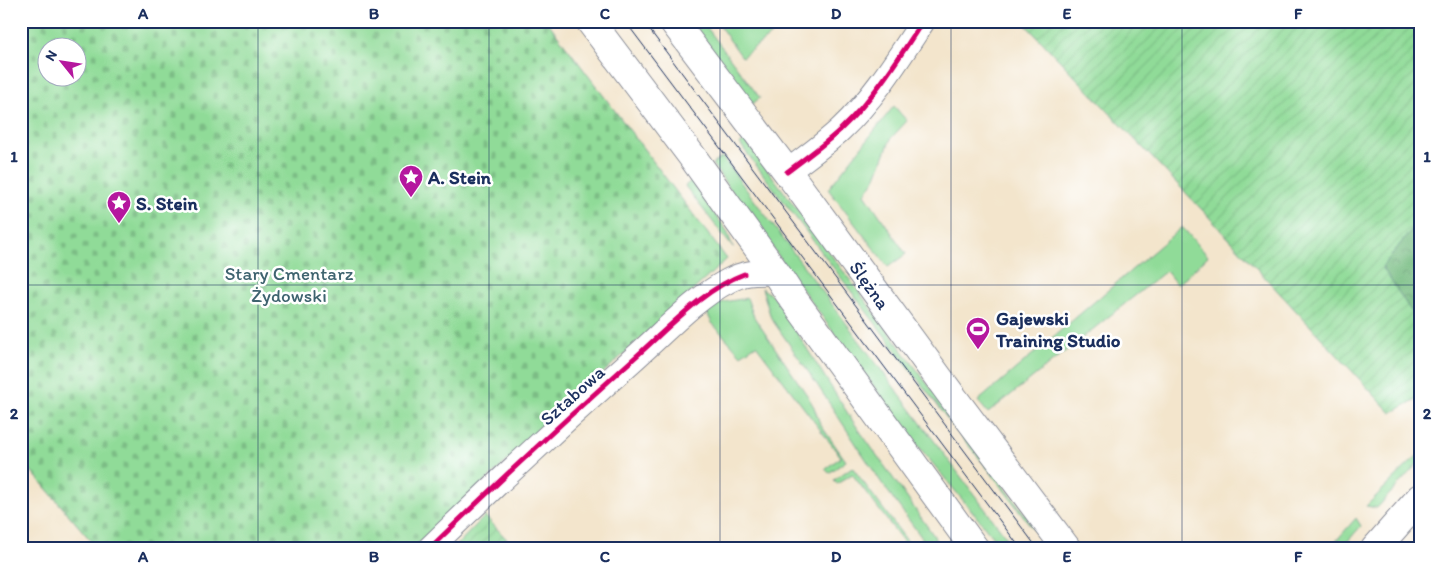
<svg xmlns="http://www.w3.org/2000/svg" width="1441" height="570" font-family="Itim,sans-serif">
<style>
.grass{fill:#90db98;stroke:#56857b}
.forest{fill:url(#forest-crowns);stroke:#48756f}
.cemetery{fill:url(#cemetery-stones);stroke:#56857b;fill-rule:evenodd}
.garden{fill:url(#garden-furrows);stroke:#56857b}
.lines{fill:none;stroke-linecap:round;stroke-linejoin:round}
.minor-casing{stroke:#878a95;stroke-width:26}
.secondary-casing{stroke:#878a95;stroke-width:30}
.primary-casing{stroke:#878a95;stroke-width:30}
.minor{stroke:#fff;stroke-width:24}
.secondary{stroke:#fff;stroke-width:28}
.primary{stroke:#fff;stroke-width:28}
.tram{stroke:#1b2f5e;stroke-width:1}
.cycleway-casing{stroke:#fff;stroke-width:8}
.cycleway{stroke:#d6006c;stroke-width:5}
.grid{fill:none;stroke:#1b2f5e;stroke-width:1;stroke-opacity:0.55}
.labels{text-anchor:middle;stroke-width:5;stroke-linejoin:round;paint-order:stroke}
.poi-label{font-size:19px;font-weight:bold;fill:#1b2f5e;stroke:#fff;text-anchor:start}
.park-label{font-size:19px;fill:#3e636f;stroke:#fff}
.street-label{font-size:19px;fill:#1b2f5e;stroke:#fff}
.neatline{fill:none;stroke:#1b2f5e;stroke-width:2}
.grid-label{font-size:16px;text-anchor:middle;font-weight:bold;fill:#1b2f5e}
</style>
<defs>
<pattern id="forest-crowns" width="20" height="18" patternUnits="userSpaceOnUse" patternTransform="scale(1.25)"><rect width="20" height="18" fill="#74bb80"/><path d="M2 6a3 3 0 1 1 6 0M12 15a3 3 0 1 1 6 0" fill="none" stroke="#5e986c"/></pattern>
<pattern id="cemetery-stones" width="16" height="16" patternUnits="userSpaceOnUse" patternTransform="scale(1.25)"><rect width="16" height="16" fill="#90db98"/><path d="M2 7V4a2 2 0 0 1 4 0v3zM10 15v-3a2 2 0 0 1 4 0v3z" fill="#7cbc85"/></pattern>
<pattern id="garden-furrows" width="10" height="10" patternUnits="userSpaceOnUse" patternTransform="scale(1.25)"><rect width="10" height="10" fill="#90db98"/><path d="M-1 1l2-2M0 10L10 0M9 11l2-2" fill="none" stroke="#7cbc85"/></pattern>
</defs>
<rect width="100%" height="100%" fill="#fff"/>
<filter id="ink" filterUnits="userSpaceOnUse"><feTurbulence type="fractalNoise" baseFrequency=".02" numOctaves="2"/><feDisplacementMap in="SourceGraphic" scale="10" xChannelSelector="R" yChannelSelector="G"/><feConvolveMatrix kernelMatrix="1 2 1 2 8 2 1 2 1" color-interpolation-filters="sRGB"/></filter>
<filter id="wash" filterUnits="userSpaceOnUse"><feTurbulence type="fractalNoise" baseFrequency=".0096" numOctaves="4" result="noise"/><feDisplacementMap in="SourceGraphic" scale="20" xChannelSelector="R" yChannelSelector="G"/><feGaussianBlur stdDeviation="1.12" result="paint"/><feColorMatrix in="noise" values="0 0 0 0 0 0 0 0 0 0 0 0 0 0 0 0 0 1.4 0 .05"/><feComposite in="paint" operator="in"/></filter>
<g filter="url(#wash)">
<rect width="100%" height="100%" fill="#f3e5cc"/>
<path class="grass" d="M689,21h13l58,77 -8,6z
M716,21h45l10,14 -29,22z
M894,106l13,15 -16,17 -15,39 -11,17 41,60 -18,13 -60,-78z
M746,141l305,408h-3l-59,-79 -30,-36 -219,-290z
M722,157l293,392h-12l-88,-107 -89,-120 -114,-158z
M691,181l36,50 6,17 -48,-62z
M1182,227l26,29 -31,29 -11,-14 -178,142 -10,-12z
M762,288l13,10 77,122 82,116 4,13h-8l-49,-67 -67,-102 -43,-62z
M747,298l7,19 53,78 7,12 6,17 26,37 -17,12 -4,-4 16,-12 -85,-112 -15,10 -29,-32 -5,-10c3,-12 28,-12 40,-15z
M1420,453v8l-43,47 -11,-2z
M852,467l61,82h-4l-57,-75 -15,10 -3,-4z
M1356,518l5,8 -20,23h-12z"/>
<path class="forest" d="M1420,219v106l-38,-58z"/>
<path class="cemetery" d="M21,21h526l180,238 -272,250 -41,40h-316l-77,-90zM48,48h30v30h-30z"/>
<path class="garden" d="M1022,21h398v198l-38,48 38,58v72l-29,16 -185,-199z
M485,516l31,33h-63l29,-30z"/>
</g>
<g filter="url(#ink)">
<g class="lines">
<defs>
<path id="minor" d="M787,172c18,-14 37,-27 54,-43 33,-31 57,-70 82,-108
M429,549c68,-66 138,-131 209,-194 27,-24 59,-58 90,-74 19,-10 28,-8 48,-8"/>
<path id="secondary" d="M590,21l101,134 85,118 13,20 186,256
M673,21l125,165 157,214 112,149"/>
<path id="primary" d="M1375,549l45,-51"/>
</defs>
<use href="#minor" class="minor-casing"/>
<use href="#secondary" class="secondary-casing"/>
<use href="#primary" class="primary-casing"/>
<use href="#minor" class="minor"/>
<use href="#secondary" class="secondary"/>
<use href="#primary" class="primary"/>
<path class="tram" d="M625,21l396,528
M643,21l395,528"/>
<defs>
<path id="cycleway" d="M787,172c18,-14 37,-27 54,-43 33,-31 57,-70 82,-108
M429,549c69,-67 140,-133 212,-197 30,-27 65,-64 103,-78"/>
</defs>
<use href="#cycleway" class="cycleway-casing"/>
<use href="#cycleway" class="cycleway"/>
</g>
</g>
<path class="grid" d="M258,21v528M489,21v528M720,21v528M951,21v528M1182,21v528M21,285h1399"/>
<defs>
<symbol id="sight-pin" viewBox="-11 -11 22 30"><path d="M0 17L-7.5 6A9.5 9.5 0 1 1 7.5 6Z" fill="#b5179e" stroke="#fff"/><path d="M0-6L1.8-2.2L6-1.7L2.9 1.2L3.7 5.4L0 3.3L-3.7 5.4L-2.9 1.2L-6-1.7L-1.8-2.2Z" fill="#fff"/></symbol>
<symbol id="stadium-pin" viewBox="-11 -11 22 30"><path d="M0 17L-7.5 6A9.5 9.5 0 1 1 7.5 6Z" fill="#b5179e" stroke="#fff"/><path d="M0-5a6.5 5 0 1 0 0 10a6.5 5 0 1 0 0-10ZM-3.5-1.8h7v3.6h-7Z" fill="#fff"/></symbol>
</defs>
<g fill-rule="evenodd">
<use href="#sight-pin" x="397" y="163" width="28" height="38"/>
<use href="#sight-pin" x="105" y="189" width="28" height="38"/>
<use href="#stadium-pin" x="964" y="315" width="28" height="38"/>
</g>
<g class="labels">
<g class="poi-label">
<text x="428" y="184">A. Stein</text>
<text x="136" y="210">S. Stein</text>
<text x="996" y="325">Gajewski<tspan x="996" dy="22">Training Studio</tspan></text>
</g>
<g class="park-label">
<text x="289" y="280">Stary Cmentarz<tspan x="289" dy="22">Żydowski</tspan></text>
</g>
<g class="street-label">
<text transform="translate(870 285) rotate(54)" y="7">Ślężna</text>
<text transform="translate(572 395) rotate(-42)" y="7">Sztabowa</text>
</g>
</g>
<rect width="1441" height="570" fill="none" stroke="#fff" stroke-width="55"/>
<g transform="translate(62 62) rotate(300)"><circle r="24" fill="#ffffff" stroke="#a4acbf"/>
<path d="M0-4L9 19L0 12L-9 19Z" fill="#b5179e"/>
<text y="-8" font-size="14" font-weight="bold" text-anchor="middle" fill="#1b2f5e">N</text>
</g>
<rect x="28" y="28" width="1386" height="514" class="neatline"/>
<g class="grid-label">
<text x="143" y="19">A</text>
<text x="374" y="19">B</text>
<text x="605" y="19">C</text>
<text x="836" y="19">D</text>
<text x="1067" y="19">E</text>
<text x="1298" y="19">F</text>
<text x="14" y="162">1</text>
<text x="1427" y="162">1</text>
<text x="14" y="419">2</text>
<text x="1427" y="419">2</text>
<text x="143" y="562">A</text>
<text x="374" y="562">B</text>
<text x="605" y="562">C</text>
<text x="836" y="562">D</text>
<text x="1067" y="562">E</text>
<text x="1298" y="562">F</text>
</g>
</svg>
